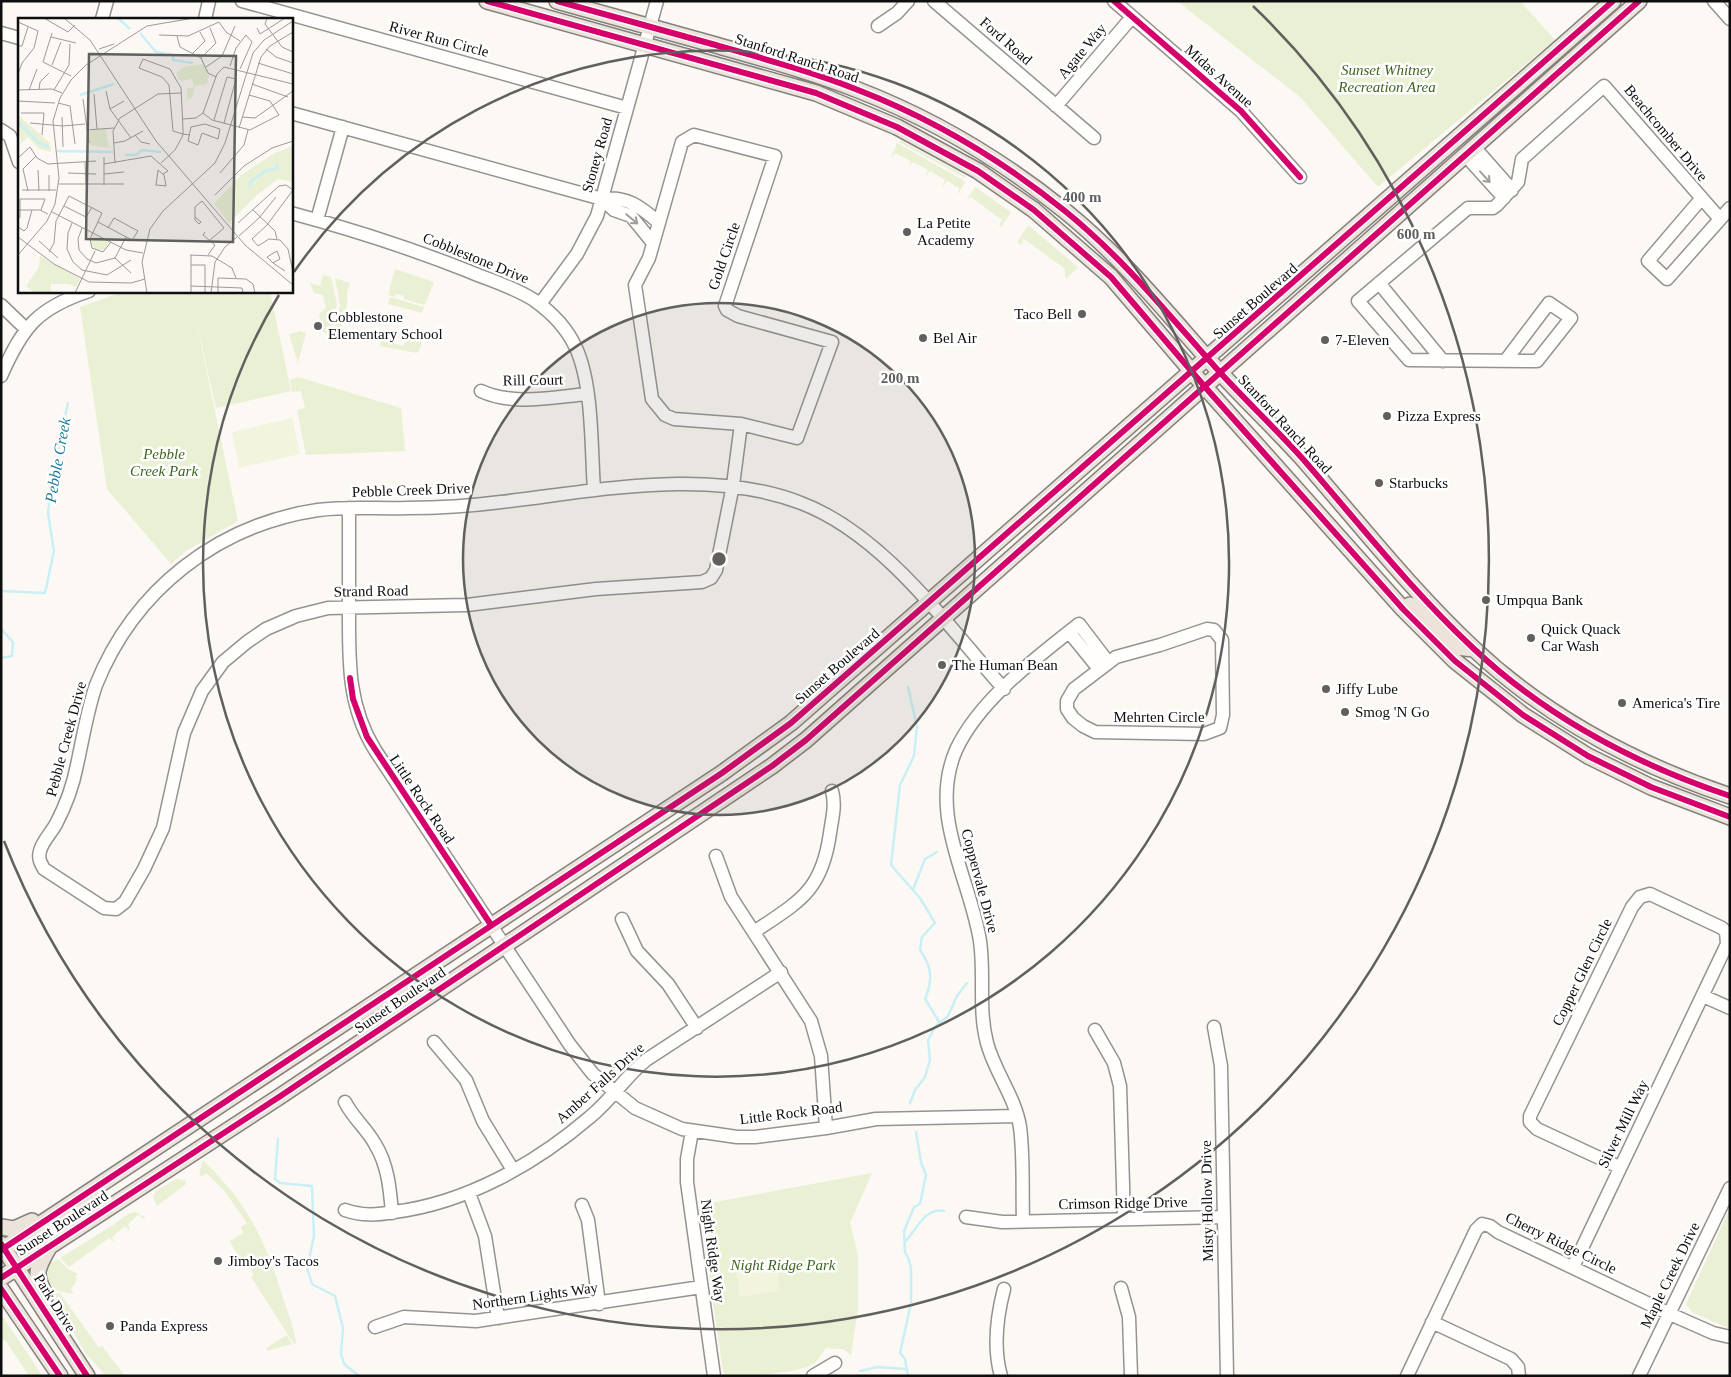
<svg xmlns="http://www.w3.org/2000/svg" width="1731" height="1377" font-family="Georgia,serif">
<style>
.green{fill:#eaf0d4}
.pitch{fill:#f3f4dd}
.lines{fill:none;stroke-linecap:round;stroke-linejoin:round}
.stream{stroke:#caeff5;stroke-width:2.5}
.minor-casing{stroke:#959392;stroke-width:15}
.major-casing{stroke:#82817f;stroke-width:18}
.minor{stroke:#fffefd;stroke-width:12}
.major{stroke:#ece4da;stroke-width:15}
.cycleway-casing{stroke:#fff;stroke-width:9}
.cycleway{stroke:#d6006c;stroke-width:6}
.oneway{stroke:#9f9e9d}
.ring{fill:none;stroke:#61605e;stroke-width:2.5}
.poi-dot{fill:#61605e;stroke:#fff;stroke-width:2}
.labels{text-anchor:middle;stroke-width:5;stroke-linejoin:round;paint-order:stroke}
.street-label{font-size:15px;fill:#0e0e0e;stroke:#fff}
.park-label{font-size:15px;font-style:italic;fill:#3d651f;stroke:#fff}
.poi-label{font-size:15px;fill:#0e0e0e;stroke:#fff;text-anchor:start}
.water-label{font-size:16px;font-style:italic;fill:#197b98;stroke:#fff}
.inset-river{fill:none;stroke:#caeff5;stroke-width:2.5}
.inset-road{fill:none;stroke:#9d9a98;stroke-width:1}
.view{fill:#61605e;fill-opacity:0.15;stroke:#61605e;stroke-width:2.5}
.inset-edge{fill:none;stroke:#0e0e0e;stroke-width:2.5}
.centre{fill:#61605e;stroke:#fff;stroke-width:2.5}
.ring-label{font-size:15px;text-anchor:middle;font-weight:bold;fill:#61605e;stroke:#fff;stroke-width:5;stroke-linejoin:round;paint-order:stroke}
</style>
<rect width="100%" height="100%" fill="#fcf8f4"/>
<path class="green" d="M1177,1h343l35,39 -177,147 -78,-90z
M900,140l66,36 -1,2 -66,-36z
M897,143l66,37v2l3,-1 -9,14 2,-7 -12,-7 -5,6 3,-7 -15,-9 -5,6 3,-7 -15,-8 -5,5 3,-6 -16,-8 -4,6z
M975,187l36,25 -10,15 -2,-2 3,-5 -31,-23 -5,4z
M1028,225l50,42 -11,11 -2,-1v-8l-42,-31 -1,7 -5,-2z
M395,269l39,13 -9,23 -21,-6v-3l-8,-2 -1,3 -7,-2z
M323,275l8,2 6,27 -8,30 -6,-2 -4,-18 7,-6 -3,-13 -9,-2 -4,-10 10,3z
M335,278l15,5 -3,8v14l-8,32 -7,-2 8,-29z
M125,291h145l21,100 -75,17 -21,-92 43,205 -52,30 -15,13 -64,-75 -27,-182z
M390,297l34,10 -2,6 -34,-9z
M301,331l5,2 -8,30 -9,-29z
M417,334l5,4 -2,11 -3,4 -37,-7 1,-6 23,6 2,-9 9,3z
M298,377l103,31 4,43 -99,4 -9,-45 8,-2 -4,-17 -9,1 -2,-12z
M203,1160c45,44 62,79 80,138 5,15 11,30 13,45l-2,1 -43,-67 3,-2 -6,-10 -3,1 -14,-22 -1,-3 13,-8 -2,-6 6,-4 -22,-31 -19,-19 -4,4 -3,-3z
M872,1173l-22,50 8,32v54l-7,46 -8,-6 -17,-1c-4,5 -8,13 -13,16 -16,10 -67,12 -87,12l-3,-5 -24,-166z
M176,1179l9,1 1,4 -29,22 -4,-9 3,-6z
M1730,1208v121l-38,-17 -6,-8z
M136,1212l6,4 2,-1 1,5 -7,-5 -10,9 2,7 -5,-5 -13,11 2,5 -5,-4 -40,29 -9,-9 53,-33 1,2 1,-4 15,-10z
M58,1259l10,10 10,5 -3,2 2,3 -6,11 3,4 -20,-4 -3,2 -7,-13 2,-14z
M54,1292l6,1 39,55 3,-2 23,30h-19l-20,-22 -35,-61z
M1,1314l39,58 1,4h-12l-23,-35 -5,-2z
M287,1335l5,9 -25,7 -1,-3z"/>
<path class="pitch" d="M292,418l8,36 -61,14 -7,-36z
M776,1263l4,28 -40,6 -4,-27z"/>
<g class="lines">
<path class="stream" d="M1,591l44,2 9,-42 -6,-38 4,-34 16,-76
M1,629l12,13 -1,14 -11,2
M908,687l9,40 -3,29 -14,29 -9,80 29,33 15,25 -13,14 -2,13c12,17 13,30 5,49l15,24
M913,890l12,-31 12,-7
M910,1103l5,-13 10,-13 5,-17 -2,-20 7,-13 13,-11 9,-20 10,-13
M278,1139l-3,40 5,4 32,3 2,50 -7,32 5,16 23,12 8,32 -2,26 3,10 15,12
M905,1242c11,-12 20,-35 39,-31
M860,1371l18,-4 27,2
M908,1376l-3,-17 -5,-6 11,-50v-35l-2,-8 -4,-8 -1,-21 10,-24 6,-3 6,-29 -5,-13 -5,-30"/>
<defs>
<path id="minor" d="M242,1l385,107
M934,1l160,137
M1114,1l127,110 59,66
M1714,1l16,18
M102,19l5,-18
M205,19l4,-18
M878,26l19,-13 11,-12
M1,33l18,5
M1056,106l76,-89
M291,113l311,86
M1,130l9,6 9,26
M694,135l81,21 -50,150 2,4 11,6 94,26 -35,96 -56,-14 -67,-5 -9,-4 -13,-16 -17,-114 14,-27 33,-116z
M1475,148l37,42
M1466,156l38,42
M1701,199l-53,62 19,18 63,-71
M291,213c60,16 119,35 177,58 21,9 46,16 66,29 17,12 33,28 42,48 17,37 15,100 18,142
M317,220l26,-93
M653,243l-22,-27 -17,-6 -12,-11c25,-3 39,8 56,23
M1379,283l64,78
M540,304l37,-50 20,-38 60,-215
M1,305l25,24
M1506,360l43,-57 22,15 -34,43 -128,-1 -51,-59 110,-93h25l4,-3 21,-23 4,-23 82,-73 116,133
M1,376c22,-50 37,-68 88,-85
M481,391c32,15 72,6 106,3
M741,424l-8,61 -17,85 -5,8 -9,4 -106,7 -129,16 -139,3 -32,8 -30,13 -19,13 -24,20 -21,29 -18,42 -21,95 -19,41 -19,33 -9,7 -12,-1 -60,-39c-4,-7 -6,-11 -4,-18 2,-9 11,-18 16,-27 10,-19 17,-38 21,-59 6,-27 10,-54 19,-80 38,-95 121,-160 222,-175 29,-4 59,-1 89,-2 31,0 63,-2 94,-6 96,-11 207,-35 300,1 82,31 146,122 203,186
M349,508c0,34 0,67 0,100 0,51 -2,97 26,142l195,295 23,29 42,34 47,21 55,8h18l71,-9 50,-9 141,-3
M1207,629l7,1 8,10 1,75 -3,13 -16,6 -109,-2 -12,-6 -10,-8 -6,-9v-8l7,-12 42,-32 44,-12z
M1069,632l30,37
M716,856l15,41 80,124 10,35 5,72
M622,919l15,32 31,33 29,44
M754,932c46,-31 68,-41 76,-99 2,-14 6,-28 2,-42
M1703,996l27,12
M1214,1027l7,39 6,310
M1095,1030l19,33 6,23 4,133
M434,1042l32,38 17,41 30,49
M345,1102c8,16 22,27 30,42 13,21 15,45 17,69
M692,1131l-5,28v23l27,194
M469,1193l16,43 13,82
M582,1205l6,15 11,84
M345,1210c17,6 32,5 49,2 72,-9 141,-48 196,-95 21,-17 35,-40 56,-57l135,-88
M966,1217l36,5 222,-5
M1023,1221c-1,-31 1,-63 -3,-94 -5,-31 -25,-54 -33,-84 -9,-34 -2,-68 -7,-102 -10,-63 -52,-126 -24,-191 23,-50 80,-92 123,-126l29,38
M1573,1267l154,-323 -1,-12 -4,-4 -72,-34 -10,3 -8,10 -102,209v6l7,7 82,38
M1121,1288l8,29 2,59
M1432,1322l79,37 7,8 1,9
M375,1327l29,-10 72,4 225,-34
M813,1376l22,-13
M1001,1376c-8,-28 -4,-60 3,-87
M1407,1376l69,-146 6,-6 8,2 8,6 172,82 43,19 17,4
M1639,1376l91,-188"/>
<path id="major" d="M487,1l329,92 81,34 81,44 56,39 77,67 94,110 198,222 52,52 68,54 65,41 63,31 79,30
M557,1c52,14 103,29 155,43 49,14 98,27 146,46 75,29 145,71 207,121 58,47 102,102 151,157 28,31 58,59 86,90 56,64 109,132 171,190 73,69 162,116 257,148
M1403,609l7,-4 6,2 41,40 16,2
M1,1227l13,2 18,-8
M1,1244l86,132
M1,1250l721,-477 69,-50 822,-722
M1,1278l278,-181 493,-331 34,-26 833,-739
M1,1289l59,87
M46,1296c-12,-22 -10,-26 2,-47"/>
</defs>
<use href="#minor" class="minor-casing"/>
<use href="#major" class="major-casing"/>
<use href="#minor" class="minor"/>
<use href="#major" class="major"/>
<defs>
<path id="cycleway" d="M487,1l329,92 81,34 81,44 56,39 77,67 94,110 198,222 52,52 68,54 65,41 63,31 79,30
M557,1c52,14 103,29 155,43 49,14 98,27 146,46 75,29 145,71 207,121 58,47 102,102 151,157 28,31 58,59 86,90 56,64 109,132 171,190 73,69 162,116 257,148
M1114,1l127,110 59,66
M350,678l3,21 14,38 124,188
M1,1244l86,132
M1,1250l721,-477 69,-50 822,-722
M1,1278l278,-181 493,-331 34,-26 833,-739
M1,1289l59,87"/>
</defs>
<use href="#cycleway" class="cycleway-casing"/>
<use href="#cycleway" class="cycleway"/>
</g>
<defs><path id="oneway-shaft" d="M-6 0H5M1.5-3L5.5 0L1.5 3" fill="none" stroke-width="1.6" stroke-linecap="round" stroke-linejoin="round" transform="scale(1.25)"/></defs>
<g class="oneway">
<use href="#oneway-shaft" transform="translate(1485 177) rotate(48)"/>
<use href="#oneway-shaft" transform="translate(632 219) rotate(40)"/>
</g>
<circle cx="719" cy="559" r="256" fill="#61605e" fill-opacity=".12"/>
<g class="ring">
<circle cx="719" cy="559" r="256"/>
<path d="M294 272A513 513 0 1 1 279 295"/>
<path d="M1253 6A769 769 0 1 1 4 841"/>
</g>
<g class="poi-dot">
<circle cx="907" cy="232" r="5"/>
<circle cx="1082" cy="314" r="5"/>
<circle cx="318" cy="326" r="5"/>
<circle cx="923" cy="338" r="5"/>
<circle cx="1325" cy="340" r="5"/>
<circle cx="1387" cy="416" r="5"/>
<circle cx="1379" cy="483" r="5"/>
<circle cx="1486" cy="600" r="5"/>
<circle cx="1531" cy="638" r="5"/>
<circle cx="942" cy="665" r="5"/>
<circle cx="1326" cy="689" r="5"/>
<circle cx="1622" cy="703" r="5"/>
<circle cx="1345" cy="712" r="5"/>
<circle cx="218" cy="1261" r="5"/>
<circle cx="110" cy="1326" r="5"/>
</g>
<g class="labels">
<g class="street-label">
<text transform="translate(439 39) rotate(15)" y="5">River Run Circle</text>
<text transform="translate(1006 41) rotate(41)" y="5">Ford Road</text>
<text transform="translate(1082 51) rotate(-50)" y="5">Agate Way</text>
<text transform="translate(797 58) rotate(18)" y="5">Stanford Ranch Road</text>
<text transform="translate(1219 76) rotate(42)" y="5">Midas Avenue</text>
<text transform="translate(1666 133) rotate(50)" y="5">Beachcomber Drive</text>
<text transform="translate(597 155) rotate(-74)" y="5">Stoney Road</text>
<text transform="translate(724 256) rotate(-71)" y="5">Gold Circle</text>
<text transform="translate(476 258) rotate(22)" y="5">Cobblestone Drive</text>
<text transform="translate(1255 301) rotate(-41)" y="5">Sunset Boulevard</text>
<text transform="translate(533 380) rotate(-1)" y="5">Rill Court</text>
<text transform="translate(1285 424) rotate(47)" y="5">Stanford Ranch Road</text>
<text transform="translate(411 490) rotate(-2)" y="5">Pebble Creek Drive</text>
<text transform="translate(371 591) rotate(-1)" y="5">Strand Road</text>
<text transform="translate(837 666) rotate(-41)" y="5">Sunset Boulevard</text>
<text x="1159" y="722">Mehrten Circle</text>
<text transform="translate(66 739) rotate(-75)" y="5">Pebble Creek Drive</text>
<text transform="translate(422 799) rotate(56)" y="5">Little Rock Road</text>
<text transform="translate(980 881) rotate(75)" y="5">Coppervale Drive</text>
<text transform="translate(1582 972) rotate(-64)" y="5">Copper Glen Circle</text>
<text transform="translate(400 1000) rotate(-34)" y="5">Sunset Boulevard</text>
<text transform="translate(600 1083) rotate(-42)" y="5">Amber Falls Drive</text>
<text transform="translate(791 1113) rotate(-7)" y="5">Little Rock Road</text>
<text transform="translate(1623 1124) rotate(-64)" y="5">Silver Mill Way</text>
<text transform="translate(1207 1201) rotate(-91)" y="5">Misty Hollow Drive</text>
<text transform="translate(1123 1203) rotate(-1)" y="5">Crimson Ridge Drive</text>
<text transform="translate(62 1223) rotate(-33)" y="5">Sunset Boulevard</text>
<text transform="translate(1561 1243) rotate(26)" y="5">Cherry Ridge Circle</text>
<text transform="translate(713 1251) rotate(82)" y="5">Night Ridge Way</text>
<text transform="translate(1670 1275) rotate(-64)" y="5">Maple Creek Drive</text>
<text transform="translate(535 1296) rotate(-8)" y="5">Northern Lights Way</text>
<text transform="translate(55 1303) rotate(58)" y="5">Park Drive</text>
</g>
<g class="park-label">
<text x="1387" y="75">Sunset Whitney<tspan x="1387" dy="17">Recreation Area</tspan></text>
<text x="164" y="459">Pebble<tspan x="164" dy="17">Creek Park</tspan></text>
<text x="783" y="1270">Night Ridge Park</text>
</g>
<g class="poi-label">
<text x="917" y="228">La Petite<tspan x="917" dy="17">Academy</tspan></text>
<text x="1072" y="319" text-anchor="end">Taco Bell</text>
<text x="328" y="322">Cobblestone<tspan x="328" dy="17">Elementary School</tspan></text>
<text x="933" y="343">Bel Air</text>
<text x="1335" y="345">7-Eleven</text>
<text x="1397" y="421">Pizza Express</text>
<text x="1389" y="488">Starbucks</text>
<text x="1496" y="605">Umpqua Bank</text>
<text x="1541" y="634">Quick Quack<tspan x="1541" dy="17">Car Wash</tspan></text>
<text x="952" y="670">The Human Bean</text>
<text x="1336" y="694">Jiffy Lube</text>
<text x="1632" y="708">America's Tire</text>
<text x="1355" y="717">Smog 'N Go</text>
<text x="228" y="1266">Jimboy's Tacos</text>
<text x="120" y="1331">Panda Express</text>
</g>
<g class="water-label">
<text transform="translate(57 460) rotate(-80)" y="6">Pebble Creek</text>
</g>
</g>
<g transform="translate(18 18)">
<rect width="275" height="275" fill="#fcf8f4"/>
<path d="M185,46l6,11 -2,9 -12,2 -3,12 -5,1v-11h7l-2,-9 -12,2 -4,-8 8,-6zM0,97l32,28 1,9 -11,-3 -18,-17 5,6 -9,8 3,-4zM88,111l3,19 -19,-3 -2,-14zM275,128v36l-15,-3 -21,16 -28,28 -15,-19 27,-29 34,-22zM76,217l15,7 -5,8h-8l-6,-8zM22,238l40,23 -4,8 -7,-3h-18v9h-16l-6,-5 -3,-2 13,-19z" fill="#eaf0d4"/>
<path class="inset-river" d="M100,0l12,11M122,15l16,19 17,3v5l20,3M62,77l34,-11M1,105l20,20 10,4M39,133l56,1M107,137h11l6,-5 19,2M232,170v-6l15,-11 11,-2 2,-5"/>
<path class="inset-road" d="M26,0l24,14 7,-7M46,0l26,22 66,101 89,104 48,40M249,0l-2,6 17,23 11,5M0,4l20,9 -4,17 -12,15 -4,11M239,10l3,6 25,-16M34,15l-9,29 28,14M141,17l29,1 31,-14 7,10 14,9M159,18l3,11 21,11 7,15 8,4M33,19l25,6M0,28h4l6,-19M81,31l15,-5M248,31l10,8 17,6M174,36l13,-13 -5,-9M183,40l15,-15 -6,-15M240,45l35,11M34,47l9,-23M212,48l6,-18 10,-13 6,7 -12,27M188,49l16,-11 13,-30M234,66l36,13M0,72l34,-1 10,4M11,72l8,-21M21,72l1,-8 9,-9M36,72l15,-25 1,-21M88,73l4,18 21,29M76,76l3,35M65,81l6,44M0,83l37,2M40,85l12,3 5,38M92,91l14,-8M3,95h23l-2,22M185,95l9,7 38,10 29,-15 -9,-14 -21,-6M44,99l1,30M224,99l13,1 38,-27M165,101l13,-1 7,-5 14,-39 7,-7 69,17M196,102l13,-43 9,2 -12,44M12,105l33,3 22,-2M187,106l15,5 -2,10 -16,-6 -4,12 -10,-4 3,-14zM221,110l22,-71 9,-11 23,-14M68,112l28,-2M117,117l6,7 9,2M96,125l11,-2 18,-10M0,140l12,-11 7,11 11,6 48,-3M67,144l1,23M97,145l-2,-32 7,-13 38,-24 23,-1M143,145l14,-13 7,-13 1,-3v-5l-2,-41 -11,-19 -27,-10 -4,9 23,9 7,8 4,46 10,3 7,1M86,146l47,-8 17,15 -5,3M20,152l1,21M140,152l6,5 2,11 -10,-1zM50,155l28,1M202,155l24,-28 4,-15M86,156l20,-2M31,157v16M41,166h65M86,167v-28M4,172h34M275,172l-26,35 -15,14 6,7 11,-7 11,1 8,9 5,23M10,173l-5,-22 13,-13M197,177l29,-29 28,-18 21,-7M46,188l22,11 6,-10M0,192h22l8,4M235,192l22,21 2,8M34,194l74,38 17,3M177,199l6,5 -2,2 -4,-4v-13l7,-6 22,27 -14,12M2,200v-19h25l-4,11M80,204l34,18 6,-9 -24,-13 -6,10M54,205l-4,10 -1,16 6,13 9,8 25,5 24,-15M220,205l41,-37 7,-1 7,5M0,209l6,4 3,-3 5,-18M64,210l-4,11 1,11 8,9 9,4 19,-5 11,-21M187,214l-2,3 12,10 -7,10M221,218l20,-18 17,-21M0,219l36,27 35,18 42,1 14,-4M21,223l19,17M31,234l5,-9 2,-22 13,-25 33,17 -12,26 2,9 11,4 8,-10M0,237l29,-34 8,-17 4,-26 -6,-57 7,-23 11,-18 15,-15 61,-39 47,-8M172,237l22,1 20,12 4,10M173,237v38M97,240l16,15M255,245l7,-4 -3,-8 -10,6 6,6 12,8M173,247h14v28M173,268l51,2 1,5M57,275l20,-42M76,275h33M129,275l-5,-31 8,-33 13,-18 52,-48 10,-20 28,-90 11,-13 29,-19M193,275l4,-31 10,-15 12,-10M200,275v-15l28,1 7,5 2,9"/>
<path class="view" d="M71,36l147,2 -3,186 -147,-3z"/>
<rect width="275" height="275" class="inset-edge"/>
</g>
<circle cx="719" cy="559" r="8" class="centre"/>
<g class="ring-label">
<text x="1082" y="202">400 m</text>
<text x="1416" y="239">600 m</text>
<text x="900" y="383">200 m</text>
</g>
<rect width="1731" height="1377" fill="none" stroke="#0e0e0e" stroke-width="5"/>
</svg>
